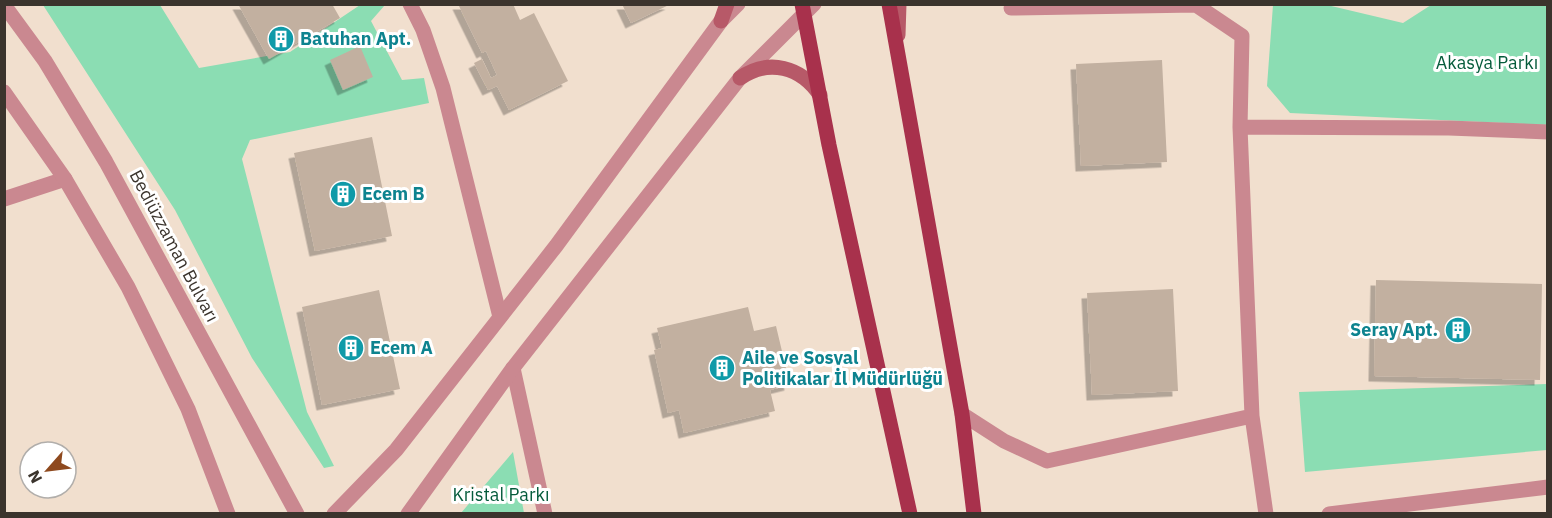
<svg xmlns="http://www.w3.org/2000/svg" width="1552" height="518" font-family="'IBM Plex Sans',sans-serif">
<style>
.green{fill:#8bddb3}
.building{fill:#c2b0a0;filter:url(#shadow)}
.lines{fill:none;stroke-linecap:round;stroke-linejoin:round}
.minor{stroke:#ca8890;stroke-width:15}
.tertiary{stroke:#ca8890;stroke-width:15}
.secondary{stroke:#b75968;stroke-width:15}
.primary{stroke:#a8314c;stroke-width:15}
.labels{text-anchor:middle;stroke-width:6;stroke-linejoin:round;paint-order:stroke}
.culture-label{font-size:18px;font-weight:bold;fill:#0d838f;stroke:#fff;text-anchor:start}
.park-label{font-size:18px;fill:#055b3b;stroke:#fff}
.street-label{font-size:18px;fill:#3b342d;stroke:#fff}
</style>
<defs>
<filter id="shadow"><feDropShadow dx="-5.5" dy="5.5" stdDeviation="0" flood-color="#0004"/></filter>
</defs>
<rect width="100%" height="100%" fill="#f1dfce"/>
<path class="green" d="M43,5h117l39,63 91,-16 70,-47h25l-14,16 31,59 22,-2 5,25 -179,37 -8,19 65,253 27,54 -10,2 -72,-110 -77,-148z
M1273,5h54l76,18 28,-18h116v120l-257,-12 -23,-27z
M1547,384v66l-242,22 -6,-80z
M513,452l11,61h-63z"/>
<path class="building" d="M238,4h94l8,14 -71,41z
M458,4h55l7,16 14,-7 34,68 -59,29 -12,-24 -9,4 -14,-27 8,-4 9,19 6,-3 -11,-24 -4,2z
M622,4h49l-40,19z
M360,46l13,31 -30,13 -13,-30z
M1162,60l5,102 -86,4 -5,-102z
M372,137l20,99 -77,15 -21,-98z
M1376,280l166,4 -2,96 -166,-4z
M1173,289l5,102 -86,4 -5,-102z
M379,290l21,99 -78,16 -20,-98z
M748,307l6,24 22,-5 14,59 -20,5 5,21 -91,22 -5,-23 -11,3 -14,-63 8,-2 -5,-20z"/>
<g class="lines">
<path class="minor" d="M410,4l13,26 20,58 57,229
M1011,8l185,-3 46,31 -2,91 12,289 14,98
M1240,127l209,1 99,4
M4,199l61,-20
M513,368l32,146
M962,414l42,27 43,20 205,-45
M1329,514l219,-27"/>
<path class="tertiary" d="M4,5l41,56 61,101 191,352
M4,92l61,87 63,108 60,122 40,105
M334,514l62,-64 160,-204 165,-225 17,-17
M408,514l105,-146 227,-290 74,-74"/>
<path class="secondary" d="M721,21l6,-17
M898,35l1,-31
M740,78c29,-20 61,-11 80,17"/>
<path class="primary" d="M802,4l27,141 81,369
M889,4l73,410 12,100"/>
</g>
<defs>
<symbol id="building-disc" viewBox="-11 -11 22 22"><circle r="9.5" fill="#0f9aa8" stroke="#fff"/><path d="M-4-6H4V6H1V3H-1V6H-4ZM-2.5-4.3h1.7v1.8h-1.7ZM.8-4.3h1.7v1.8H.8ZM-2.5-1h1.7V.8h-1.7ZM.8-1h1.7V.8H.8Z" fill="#fff"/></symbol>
</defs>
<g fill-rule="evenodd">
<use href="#building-disc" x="266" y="24" width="30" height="30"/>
<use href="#building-disc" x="328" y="179" width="30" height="30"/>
<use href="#building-disc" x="1443" y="315" width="30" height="30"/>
<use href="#building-disc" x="336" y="333" width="30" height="30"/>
<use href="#building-disc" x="707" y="353" width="30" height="30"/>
</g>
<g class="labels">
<g class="culture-label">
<text x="300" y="45">Batuhan Apt.</text>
<text x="362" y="200">Ecem B</text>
<text x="1438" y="336" text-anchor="end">Seray Apt.</text>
<text x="370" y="354">Ecem A</text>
<text x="742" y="364">Aile ve Sosyal<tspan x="742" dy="21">Politikalar İl Müdürlüğü</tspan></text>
</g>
<g class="park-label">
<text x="1487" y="69">Akasya Parkı</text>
<text x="501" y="501">Kristal Parkı</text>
</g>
<g class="street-label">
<text transform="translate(174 246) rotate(62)" y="6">Bediüzzaman Bulvarı</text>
</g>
</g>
<rect width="1552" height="518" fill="none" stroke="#3b342d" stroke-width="12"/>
<g transform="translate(48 470) rotate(242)"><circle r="28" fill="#ffffff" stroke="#b1aeab" stroke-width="1.5"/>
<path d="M0-4.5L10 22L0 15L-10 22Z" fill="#8e491e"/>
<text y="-9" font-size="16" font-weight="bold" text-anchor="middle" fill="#3b342d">N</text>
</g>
</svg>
